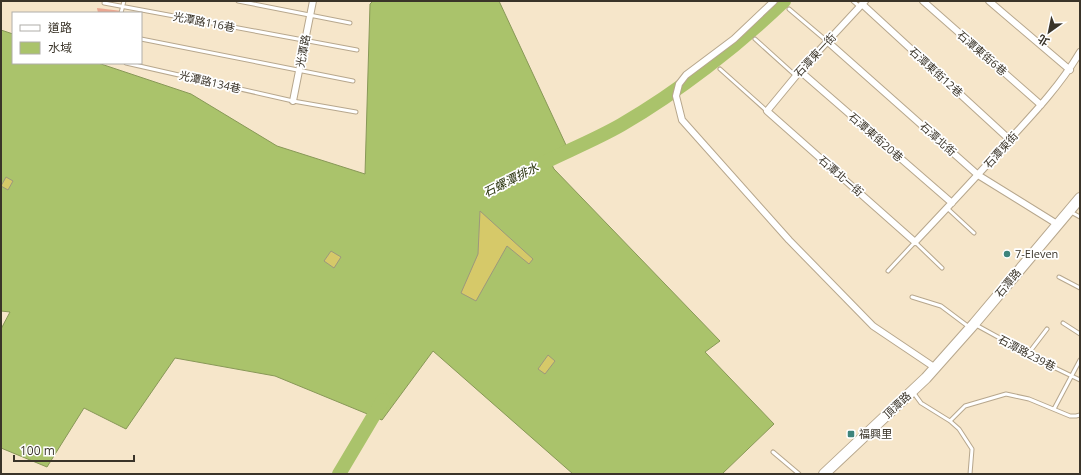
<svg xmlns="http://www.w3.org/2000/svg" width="1081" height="475" font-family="'Open Sans','Noto Sans TC',sans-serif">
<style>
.green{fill:#eaa691}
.water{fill:#aac36b;stroke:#889857}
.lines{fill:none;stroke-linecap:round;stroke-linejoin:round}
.river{stroke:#aac36b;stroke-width:14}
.building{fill:#d6c969;stroke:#9c987c}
.lane-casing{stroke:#b7a78d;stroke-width:5}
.street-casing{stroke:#b7a78d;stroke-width:8}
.primary-casing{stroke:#b7a78d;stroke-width:12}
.lane{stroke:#fff;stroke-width:3}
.street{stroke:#fff;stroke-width:6}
.primary{stroke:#fff;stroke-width:10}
.poi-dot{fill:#3d847c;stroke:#fff;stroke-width:1.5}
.labels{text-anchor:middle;stroke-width:3.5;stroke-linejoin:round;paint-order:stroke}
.street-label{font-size:11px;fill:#3a3429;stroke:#fff}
.poi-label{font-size:11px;fill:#3a3429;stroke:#fff;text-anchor:start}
.water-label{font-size:12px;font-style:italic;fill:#29330d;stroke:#fff}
</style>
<rect width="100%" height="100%" fill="#f6e6ca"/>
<path class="green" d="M97,8l25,3v2h-24z"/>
<path class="water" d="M373,1h126l67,144 -19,10 7,14 166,172 -15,11 69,72 -52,50h-149l-140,-123 -51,69 -107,-44 -100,-18 -49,71 -42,-21 -37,59 -46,-19v-119l9,-17 -9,-1v-281l12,4v29h85l93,31 86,52 88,28 5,-170z"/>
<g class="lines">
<path class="river" d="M533,168c29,-15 60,-27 88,-43 57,-33 116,-79 163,-124
M339,474l44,-74"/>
</g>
<path class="building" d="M6,177l7,4 -5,9 -7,-4z
M480,211l53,48 -4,5 -22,-18 -31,55 -15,-8 17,-39z
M331,251l10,6 -7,11 -10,-7z
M548,355l7,6 -10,13 -7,-5z"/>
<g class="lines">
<defs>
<path id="lane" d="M238,1l112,22
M853,1l7,6
M104,3l253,47
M789,9l39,33
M121,13l3,-12
M141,39l212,42
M755,39l41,37
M126,63l167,38 63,11
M720,69l47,42
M947,208l27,25
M1071,212l9,5
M888,271l27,-29 27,26
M1059,277l21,11
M912,297l29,9 28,21
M1063,323l17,11
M976,325l71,39 33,16
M1028,354l19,-25
M913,392l8,11 29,18 9,8 13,20 -2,25
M1054,409l26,-49
M950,421l15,-15 41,-12 23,5 41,17h6l4,-1
M773,452l26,22"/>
<path id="street" d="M774,1l-40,38 -48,36 -7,9 -3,12 6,24 107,120 84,86 61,41
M865,1l-65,70 -33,40 148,131c33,-35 65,-69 96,-104 25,-27 50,-54 69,-86
M923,1l118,104
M989,1l81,69
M862,4l148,136
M828,42l150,133 79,49
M800,71l152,132
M293,101l20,-100"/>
<path id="primary" d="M824,474l102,-96 48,-54 106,-126"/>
</defs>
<use href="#lane" class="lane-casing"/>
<use href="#street" class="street-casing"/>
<use href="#primary" class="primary-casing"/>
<use href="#lane" class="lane"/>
<use href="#street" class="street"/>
<use href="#primary" class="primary"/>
</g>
<g class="poi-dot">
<circle cx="1007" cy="254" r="4"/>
<rect x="847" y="430" width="8" height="8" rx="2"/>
</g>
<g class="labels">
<g class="street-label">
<text transform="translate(204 22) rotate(11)" y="4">光潭路116巷</text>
<text transform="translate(303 51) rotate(-79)" y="4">光潭路</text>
<text transform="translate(982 53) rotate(41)" y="4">石潭東街6巷</text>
<text transform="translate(815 55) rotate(-47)" y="4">石潭東一街</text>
<text transform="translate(936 72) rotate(42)" y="4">石潭東街12巷</text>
<text transform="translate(210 82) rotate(13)" y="4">光潭路134巷</text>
<text transform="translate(876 137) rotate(41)" y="4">石潭東街20巷</text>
<text transform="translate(938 139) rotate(42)" y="4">石潭北街</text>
<text transform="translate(1001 150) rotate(-48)" y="4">石潭東街</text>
<text transform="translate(841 176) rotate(41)" y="4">石潭北一街</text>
<text transform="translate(1008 283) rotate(-50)" y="4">石潭路</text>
<text transform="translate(1027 353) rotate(28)" y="4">石潭路239巷</text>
<text transform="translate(897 405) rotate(-43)" y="4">頂潭路</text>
</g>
<g class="poi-label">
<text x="1015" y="258">7-Eleven</text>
<text x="859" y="438">福興里</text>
</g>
<g class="water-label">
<text transform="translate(511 180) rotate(-27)" y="4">石螺潭排水</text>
</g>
</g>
<rect width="1081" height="475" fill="none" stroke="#3a3429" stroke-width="4"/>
<rect x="12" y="12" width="130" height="52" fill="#ffffff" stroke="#b0aea9"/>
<rect x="20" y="25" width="20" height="6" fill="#ffffff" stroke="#b0aea9"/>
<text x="48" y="32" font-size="12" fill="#3a3429">道路</text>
<rect x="20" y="42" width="20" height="12" fill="#aac36b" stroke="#b0aea9"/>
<text x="48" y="52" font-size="12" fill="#3a3429">水域</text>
<g transform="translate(1049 32) rotate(213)" stroke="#ffffff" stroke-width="3" paint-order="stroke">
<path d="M0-3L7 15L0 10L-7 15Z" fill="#3a3429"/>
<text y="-6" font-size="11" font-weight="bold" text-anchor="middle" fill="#3a3429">北</text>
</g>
<path d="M14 455v6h120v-6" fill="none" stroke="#3a3429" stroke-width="2"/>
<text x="20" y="455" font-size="12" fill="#3a3429" stroke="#ffffff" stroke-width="3" paint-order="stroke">100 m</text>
</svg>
